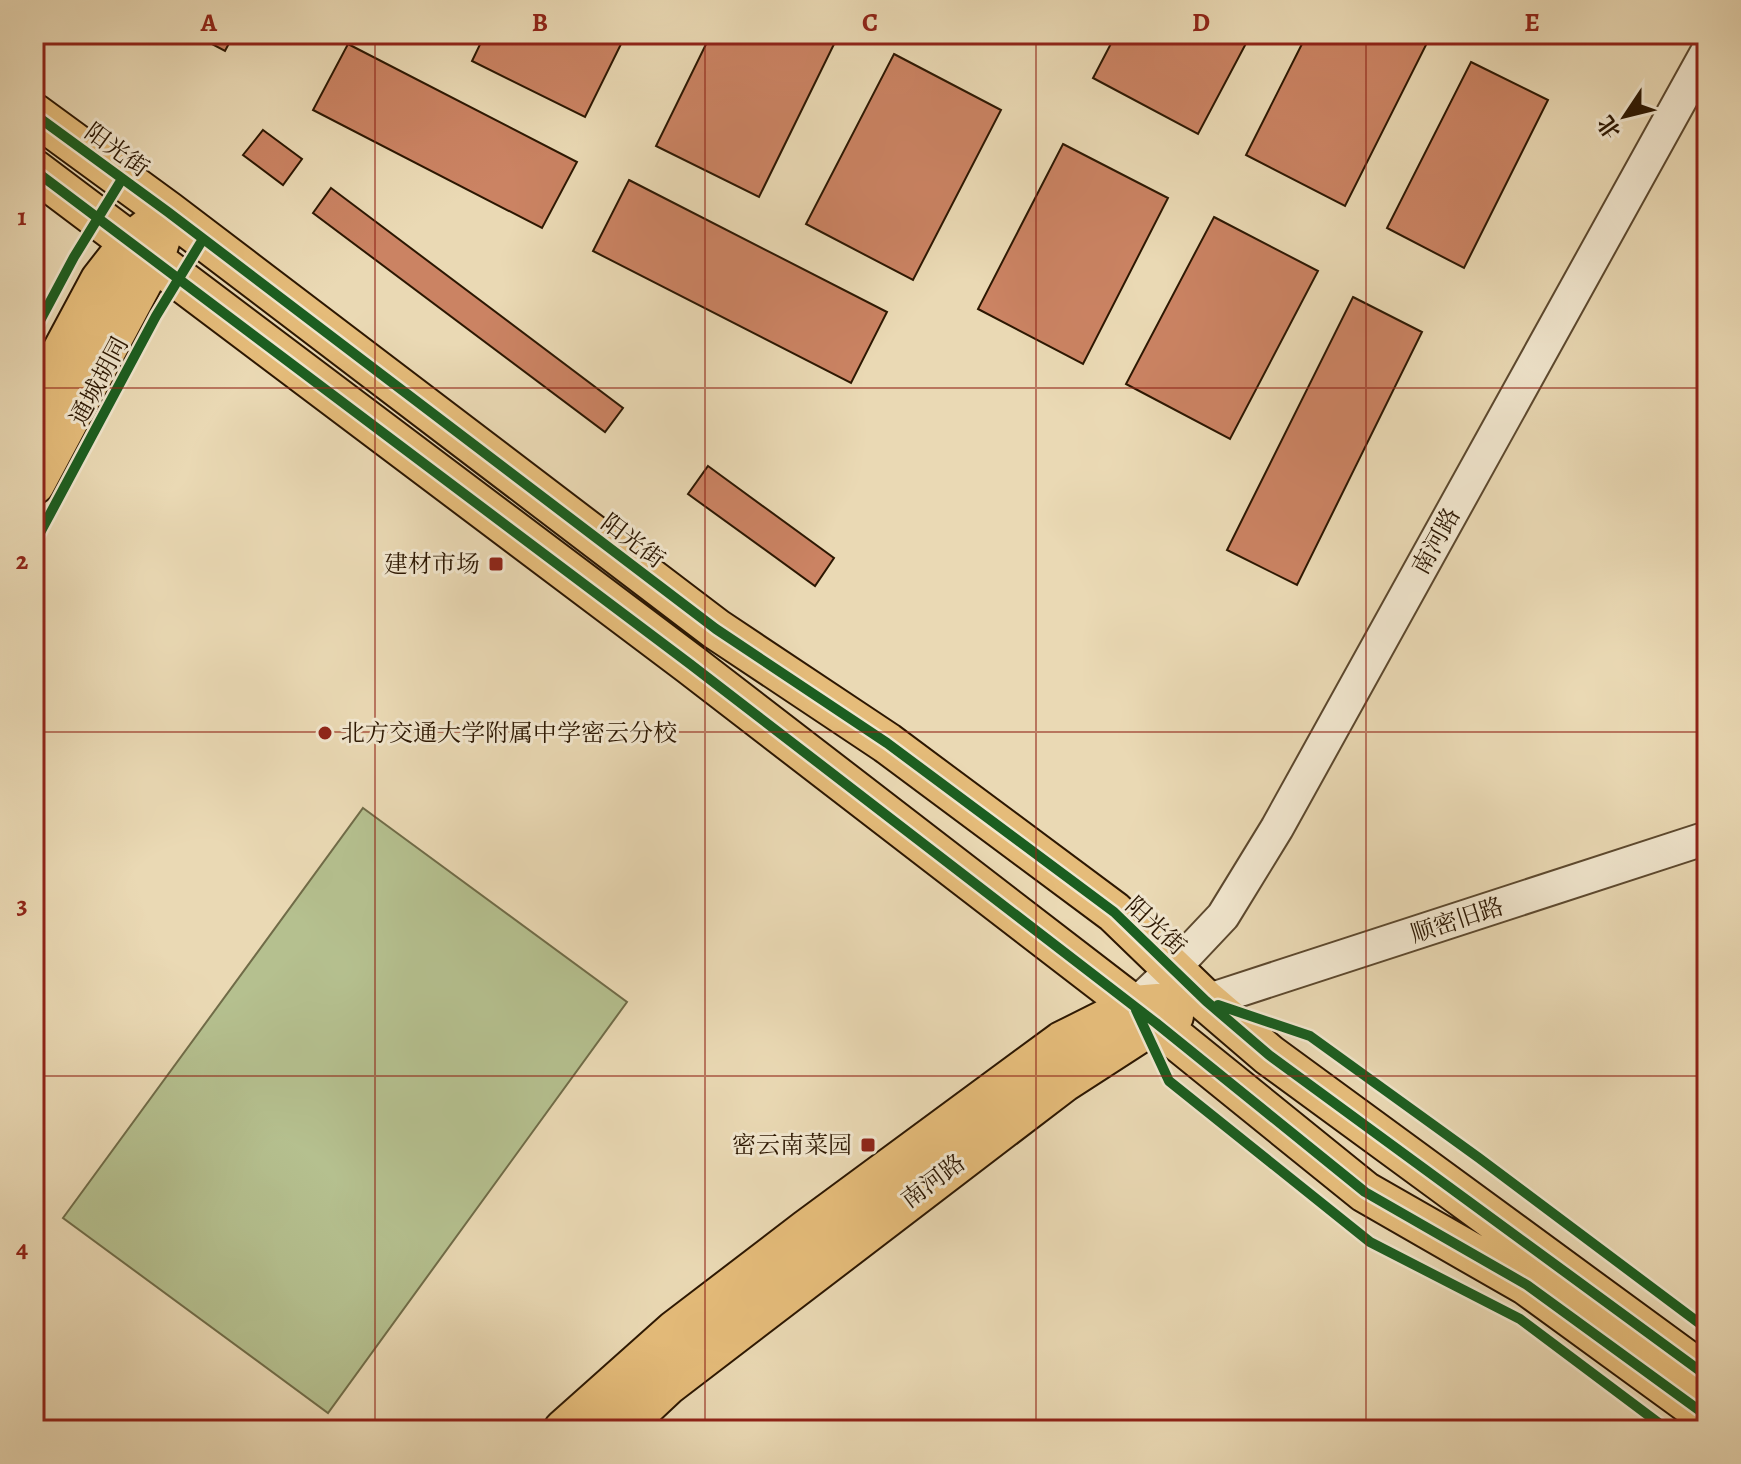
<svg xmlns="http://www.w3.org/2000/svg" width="1741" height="1464" font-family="Alegreya,'Noto Serif SC',serif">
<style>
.green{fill:#b5c08f;stroke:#706c48;stroke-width:2}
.building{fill:#cb8363;stroke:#2c1702;stroke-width:2}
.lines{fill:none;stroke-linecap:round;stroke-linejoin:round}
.minor-casing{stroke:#5c482e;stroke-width:36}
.major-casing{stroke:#2c1702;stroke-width:44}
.minor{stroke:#f1e6ce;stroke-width:32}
.major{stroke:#e5bc7a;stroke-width:40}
.cycleway-casing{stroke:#f1e6ce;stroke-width:15}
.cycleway{stroke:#1b5e20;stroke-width:10}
.grid{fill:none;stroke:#8f2418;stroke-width:2;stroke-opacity:0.55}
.poi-dot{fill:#8f2418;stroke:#f1e6ce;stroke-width:3}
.labels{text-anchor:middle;stroke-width:6;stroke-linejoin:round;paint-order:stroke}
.street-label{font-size:24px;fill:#2c1702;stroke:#f1e6ce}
.poi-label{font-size:24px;fill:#2c1702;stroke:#f1e6ce;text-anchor:end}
.neatline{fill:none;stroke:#8f2418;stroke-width:3}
.grid-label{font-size:26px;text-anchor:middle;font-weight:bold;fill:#8f2418}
</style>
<rect width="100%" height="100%" fill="#ead9b4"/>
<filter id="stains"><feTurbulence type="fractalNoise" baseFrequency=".0025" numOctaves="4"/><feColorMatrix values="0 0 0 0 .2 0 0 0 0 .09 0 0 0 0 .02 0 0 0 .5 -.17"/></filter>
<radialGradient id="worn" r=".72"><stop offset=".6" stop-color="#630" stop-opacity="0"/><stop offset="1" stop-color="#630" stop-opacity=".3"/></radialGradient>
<path class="green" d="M363,808l264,194 -299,411 -265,-195z"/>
<path class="building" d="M193,34h41l-9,17z
M485,34h141l-41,83 -113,-56z
M711,34h128l-80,163 -103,-51z
M1116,34h135l-53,100 -105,-56z
M1307,34h108l13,7 -83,165 -99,-51z
M348,44l229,118 -35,66 -229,-118z
M894,54l107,56 -88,170 -107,-56z
M1471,62l77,38 -84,168 -77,-40z
M263,130l39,29 -19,26 -40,-30z
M1063,144l105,54 -85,166 -105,-55z
M629,180l258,132 -36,71 -258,-132z
M331,188l292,220 -18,24 -292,-219z
M1214,217l104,54 -88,168 -104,-55z
M1353,297l69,35 -125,253 -70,-35z
M708,466l126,92 -19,28 -127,-92z"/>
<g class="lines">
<defs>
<path id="minor" d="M1206,1001l501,-163
M1134,1006l39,-37 50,-53 54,-88 430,-776"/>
<path id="major" d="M34,114l134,98 548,417 171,114 227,169 92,89 63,54 438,321
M34,170l656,494 466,359 209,169 162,93 180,131
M34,405l67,-125 29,-37 20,-16
M34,484l119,-223 8,-26
M564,1430l111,-99 132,-101 255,-188 72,-36 24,-2
M619,1430l49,-46 395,-302 82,-53 28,-13"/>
</defs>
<use href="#minor" class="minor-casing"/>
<use href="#major" class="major-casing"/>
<use href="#minor" class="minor"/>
<use href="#major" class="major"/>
<defs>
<path id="cycleway" d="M34,114l134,98 548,417 171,114 227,169 92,89 63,54 438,321
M34,170l656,494 466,359 209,169 162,93 180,131
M34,332l40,-75 48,-78
M34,544l122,-228 47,-77
M1218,1005l92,31 169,122 228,171
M1136,1010l33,71 201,161 150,77 148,111"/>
</defs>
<use href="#cycleway" class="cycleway-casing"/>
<use href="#cycleway" class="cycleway"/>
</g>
<path class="grid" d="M375,34v1396M705,34v1396M1036,34v1396M1366,34v1396M34,388h1673M34,732h1673M34,1076h1673"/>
<g class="poi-dot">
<rect x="488" y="556" width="16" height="16" rx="4"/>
<circle cx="325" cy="733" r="8"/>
<rect x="860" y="1137" width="16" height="16" rx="4"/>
</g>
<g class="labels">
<g class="street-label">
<text transform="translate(117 150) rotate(36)" y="8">阳光街</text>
<text transform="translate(99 381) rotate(-62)" y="8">通城胡同</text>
<text transform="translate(633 541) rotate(37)" y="8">阳光街</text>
<text transform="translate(1436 541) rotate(-61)" y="8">南河路</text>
<text transform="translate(1457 920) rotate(-18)" y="8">顺密旧路</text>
<text transform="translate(1156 926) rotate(43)" y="8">阳光街</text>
<text transform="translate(933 1181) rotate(-37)" y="8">南河路</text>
</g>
<g class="poi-label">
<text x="480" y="572">建材市场</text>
<text x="341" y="741" text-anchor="start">北方交通大学附属中学密云分校</text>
<text x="852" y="1153">密云南菜园</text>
</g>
</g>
<rect width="1741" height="1464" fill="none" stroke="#ead9b4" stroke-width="88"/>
<g transform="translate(1625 116) rotate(235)" stroke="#f1e6ce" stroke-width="6" paint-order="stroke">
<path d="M0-6L14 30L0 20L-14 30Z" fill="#2c1702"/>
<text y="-12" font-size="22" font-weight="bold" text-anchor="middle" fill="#2c1702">北</text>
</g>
<rect x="44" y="44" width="1653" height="1376" class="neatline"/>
<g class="grid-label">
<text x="209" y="31">A</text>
<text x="540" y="31">B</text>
<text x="870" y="31">C</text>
<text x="1201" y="31">D</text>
<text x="1532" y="31">E</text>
<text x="22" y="225">1</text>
<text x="22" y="569">2</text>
<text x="22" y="913">3</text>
<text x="22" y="1257">4</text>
</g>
<rect width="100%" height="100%" filter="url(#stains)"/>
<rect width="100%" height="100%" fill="url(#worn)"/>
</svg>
